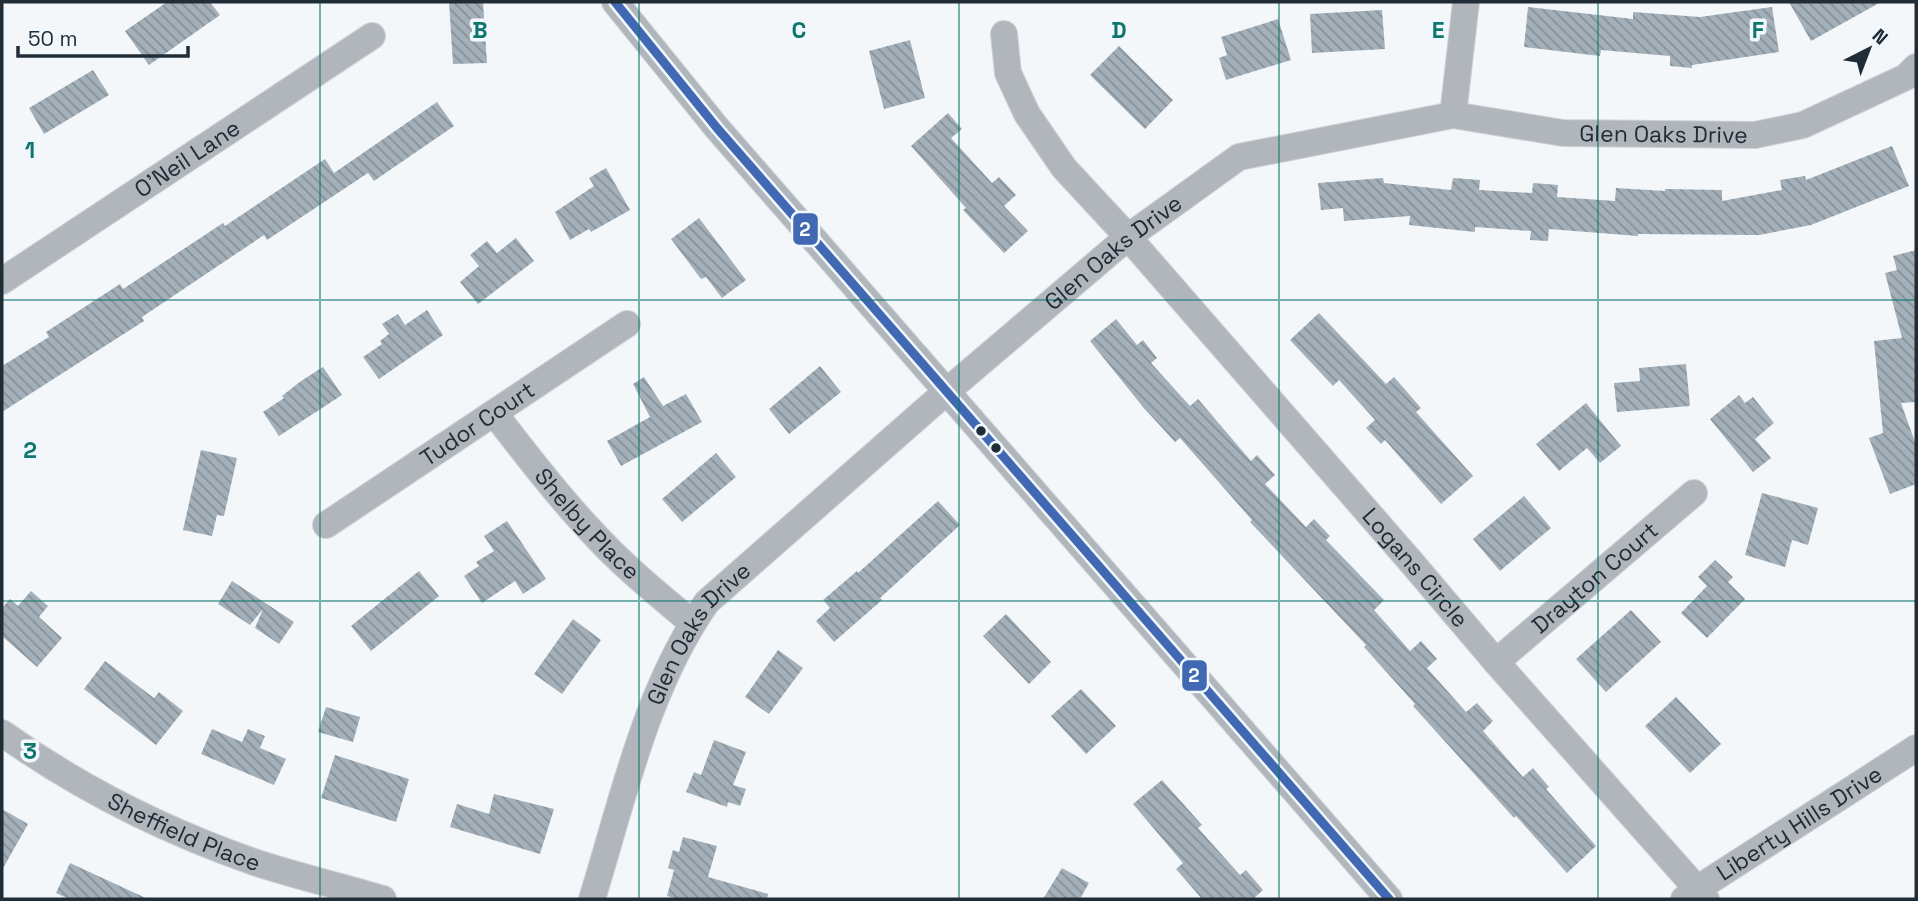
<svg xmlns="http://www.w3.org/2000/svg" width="1918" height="901" font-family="'Space Grotesk',sans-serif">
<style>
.building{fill:url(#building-back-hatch)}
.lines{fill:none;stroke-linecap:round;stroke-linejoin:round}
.minor-casing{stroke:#cfd3d6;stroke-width:28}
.minor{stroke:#b0b6bc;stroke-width:26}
.bus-1-casing{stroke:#f1f8fd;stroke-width:14}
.bus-1{stroke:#4168b2;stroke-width:9}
.grid{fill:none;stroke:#0f766e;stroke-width:2;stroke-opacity:0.55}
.bus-dot{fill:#202d36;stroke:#f1f8fd;stroke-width:2.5}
.labels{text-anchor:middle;stroke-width:7;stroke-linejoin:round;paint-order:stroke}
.street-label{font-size:23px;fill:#202d36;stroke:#f1f8fd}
.grid-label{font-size:23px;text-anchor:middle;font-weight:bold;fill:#0f766e;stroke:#f1f8fd;stroke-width:7;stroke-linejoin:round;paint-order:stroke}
.line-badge{stroke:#f1f8fd;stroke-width:2.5}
.badge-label{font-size:19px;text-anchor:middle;font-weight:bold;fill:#fff}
</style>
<defs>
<pattern id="building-back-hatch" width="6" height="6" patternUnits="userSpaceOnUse" patternTransform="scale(1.75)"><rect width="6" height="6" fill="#a4b0b9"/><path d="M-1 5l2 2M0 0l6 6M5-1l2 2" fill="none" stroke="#859097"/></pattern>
</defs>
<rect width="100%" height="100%" fill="#f4f7fa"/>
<path class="building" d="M167,2h43l10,13 -71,50 -24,-34z
M449,2h34l4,61 -34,1z
M1789,2h92l-70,39z
M1528,7l105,12v-7l67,5 72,-10 7,45 -87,13v3l-22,-2v-10l-69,-6 -1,6 -76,-9z
M1382,10l3,39 -73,4 -2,-39z
M1278,19l13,41 -65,20 -7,-22 8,-3 -6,-18z
M910,40l15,58 -41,11 -15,-58z
M1119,46l54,54 -28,29 -55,-54z
M93,70l16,25 -65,39 -15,-26z
M437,102l17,24 -80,55 -6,-8 -101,67 -3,-5 -122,82 2,4 -142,91v-46l47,-29 -3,-5 74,-48 3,5 100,-66 2,3 100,-67 9,14z
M948,113l14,16 -11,9 41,45 7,-6 17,18 -12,11 24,25 -24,22 -41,-43 3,-2 -55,-62z
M1892,146l17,40 -98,39 -52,10 -121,-1v2l-89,-7 -1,12 -18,-1 1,-9 -56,-4v5l-66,-7 1,-9 -66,5 -1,-13 -22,2 -3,-27 65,-5 1,5 67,7 2,-12 27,2 -1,10 53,3 1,-10 25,2 -1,12 58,4 1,-13 49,3v-2l57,1v11l60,-11 -2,-10 25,-4 1,4z
M606,168l24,42 -39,22 -2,-3 -19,11 -15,-28 39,-26 -5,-8z
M699,218l47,62 -24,18 -16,-21 -5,2 -30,-40z
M516,238l18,23 -56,43 -18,-22 19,-16 -9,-11 17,-14 10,12z
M1916,250v152l-15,1 15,42v39l-26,10 -21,-56 14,-5 -9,-92 28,-3 -17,-65 12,-3 -4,-14z
M427,310l16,25 -64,44 -16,-22 19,-13 -2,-3 9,-7 -7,-10 16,-10 7,11z
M1319,313l67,71 8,-7 27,31 -5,4 57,64 -32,28 -56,-64 -4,4 -15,-16 9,-8 -36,-40 -6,6 -43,-46z
M1116,319l21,26 6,-5 14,18 -6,5 39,43 8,-7 53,62 6,-6 18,20 -10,9 41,43 8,-8 16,17 -4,4 58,60 -10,10 36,41 11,-10 16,18 -10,9 39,44 11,-9 16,18 -10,10 40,46 10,-9 16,19 -3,2 50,57 -29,27 -51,-57 -2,2 -101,-112 2,-2 -51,-57 2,-2 -116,-123 2,-2 -72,-82 -5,4 -32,-35 -53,-66z
M1686,364l4,42 -73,6 -3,-29 26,-2 -1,-13z
M820,366l21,26 -52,42 -20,-25z
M323,367l19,28 -63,41 -16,-24 21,-14 -2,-2 19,-15z
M644,377l19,29 23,-12 16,28 -81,44 -14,-25 43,-24 -17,-33z
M1739,395l6,8 8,-6 21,26 -19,16 16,19 -18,14 -43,-53z
M1586,403l35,43 -21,17 -13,-15 -28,23 -23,-27z
M201,450l36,8 -13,58 -7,-1 -5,21 -29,-6z
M716,453l20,24 -54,45 -20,-23z
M1762,493l56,15 -10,37 -16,-5 -7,27 -40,-12z
M1524,496l27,32 -51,43 -27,-32z
M938,501l22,24 -80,73 2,2 -48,42 -18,-21 14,-13 -7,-8 34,-29 1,2z
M507,521l39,58 -23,15 -8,-13 -33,22 -18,-27 15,-10 -3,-4 18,-11 -10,-15z
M1715,560l18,17 -5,5 17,17 -38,39 -26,-25 26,-27 -9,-9z
M419,571l20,25 -68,55 -20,-25z
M232,581l62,41 -15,22 -24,-16 8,-19 -13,16 -32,-21z
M31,591l17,15 -9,11 23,21 -25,29 -35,-31v-28l8,-9 8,7z
M1631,610l30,32 -55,50 -30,-33z
M1006,614l45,48 -22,22 -46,-48z
M573,619l28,21 -39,54 -28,-20z
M778,650l25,18 -34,46 -24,-17z
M105,661l49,37 5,-6 24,19 -27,34 -72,-56z
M1081,689l35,37 -30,28 -35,-38z
M1676,697l45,47 -31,29 -45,-47z
M326,707l34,10 -7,25 -35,-10z
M212,729l30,13 6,-13 17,7 -5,12 26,11 -12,26 -73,-31z
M714,740l32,12 -13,33 13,4 -6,17 -12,-4 -1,5 -41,-15 8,-20 7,3z
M335,755l74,24 -13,43 -75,-24z
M1162,780l40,45 -4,3 42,47 6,-5 17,20 -10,9h-51l-26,-30 7,-6 -50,-59z
M494,794l60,15 -14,45 -90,-27 7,-23 32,10z
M2,809l26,15 -26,46z
M683,837l34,9 -9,31 60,17 -1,5h-89l-11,-3 7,-26 -6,-2 5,-18 6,2z
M70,863l78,36h-79l-13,-6z
M1062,868l27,15 -9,16h-37z"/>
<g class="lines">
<defs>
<g id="minor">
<path d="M615,2l102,126 672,771"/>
<path id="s1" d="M1004,34l4,39 19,41 37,54 64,69 284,326 84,99 210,237"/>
<path d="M1453,115l13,-113"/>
<path id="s2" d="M2,281l370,-245"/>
<path id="s3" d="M494,413c32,41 63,82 99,120 30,33 65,61 99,90"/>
<path id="s4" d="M326,525l301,-201"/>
<path id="s5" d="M1496,662l198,-169"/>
<path id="s6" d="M2,733c76,54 163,98 252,129 42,14 86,24 129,37"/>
<path id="s7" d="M592,899c31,-100 54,-210 115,-297l239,-210 182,-155 111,-80 214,-42 110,18 192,2 48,-10 103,-48 10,-10"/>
<path id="s8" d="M1684,899l13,-10 219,-141"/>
</g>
</defs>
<use href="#minor" class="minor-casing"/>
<use href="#minor" class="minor"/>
<defs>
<path id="bus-1" d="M615,2l102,126 672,771"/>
</defs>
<use href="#bus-1" class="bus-1-casing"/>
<use href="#bus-1" class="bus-1"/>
</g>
<path class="grid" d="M320,2v897M639,2v897M959,2v897M1279,2v897M1598,2v897M2,300h1914M2,601h1914"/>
<g class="bus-dot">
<circle cx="981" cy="431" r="6"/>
<circle cx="996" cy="448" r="6"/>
</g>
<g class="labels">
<g class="street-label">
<text dy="8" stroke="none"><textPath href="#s7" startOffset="1444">Glen Oaks Drive</textPath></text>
<text dy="8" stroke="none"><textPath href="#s2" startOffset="222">O'Neil Lane</textPath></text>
<text dy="8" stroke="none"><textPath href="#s7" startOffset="856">Glen Oaks Drive</textPath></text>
<text dy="8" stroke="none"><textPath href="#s4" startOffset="182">Tudor Court</textPath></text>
<text dy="8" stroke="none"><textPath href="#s3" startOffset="145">Shelby Place</textPath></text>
<text dy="8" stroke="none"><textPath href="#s1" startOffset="682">Logans Circle</textPath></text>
<text dy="8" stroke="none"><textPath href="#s5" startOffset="130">Drayton Court</textPath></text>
<text dy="8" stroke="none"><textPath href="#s7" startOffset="289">Glen Oaks Drive</textPath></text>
<text dy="8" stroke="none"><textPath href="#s8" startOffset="138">Liberty Hills Drive</textPath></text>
<text dy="8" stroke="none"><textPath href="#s6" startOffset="208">Sheffield Place</textPath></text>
</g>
</g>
<g class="grid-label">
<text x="480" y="38">B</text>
<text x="799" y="38">C</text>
<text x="1119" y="38">D</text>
<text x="1438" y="38">E</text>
<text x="1758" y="38">F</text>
<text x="30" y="158">1</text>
<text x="30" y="458">2</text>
<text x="30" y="759">3</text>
</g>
<g class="line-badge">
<rect x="792" y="212" width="27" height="34" rx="7" fill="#4168b2"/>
<rect x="1181" y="659" width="27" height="33" rx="7" fill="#4168b2"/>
</g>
<g class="badge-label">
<text x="805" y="236">2</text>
<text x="1194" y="682">2</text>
</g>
<rect width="1918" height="901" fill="none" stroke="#202d36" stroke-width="7"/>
<g transform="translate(1869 49) rotate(42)" stroke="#f1f8fd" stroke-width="5" paint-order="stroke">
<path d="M0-5L12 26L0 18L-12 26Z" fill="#202d36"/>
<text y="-10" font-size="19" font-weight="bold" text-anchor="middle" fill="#202d36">N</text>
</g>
<path d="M18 46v10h170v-10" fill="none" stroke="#202d36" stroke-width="3.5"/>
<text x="28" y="46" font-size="21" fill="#202d36" stroke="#f1f8fd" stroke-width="5" paint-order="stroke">50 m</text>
</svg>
